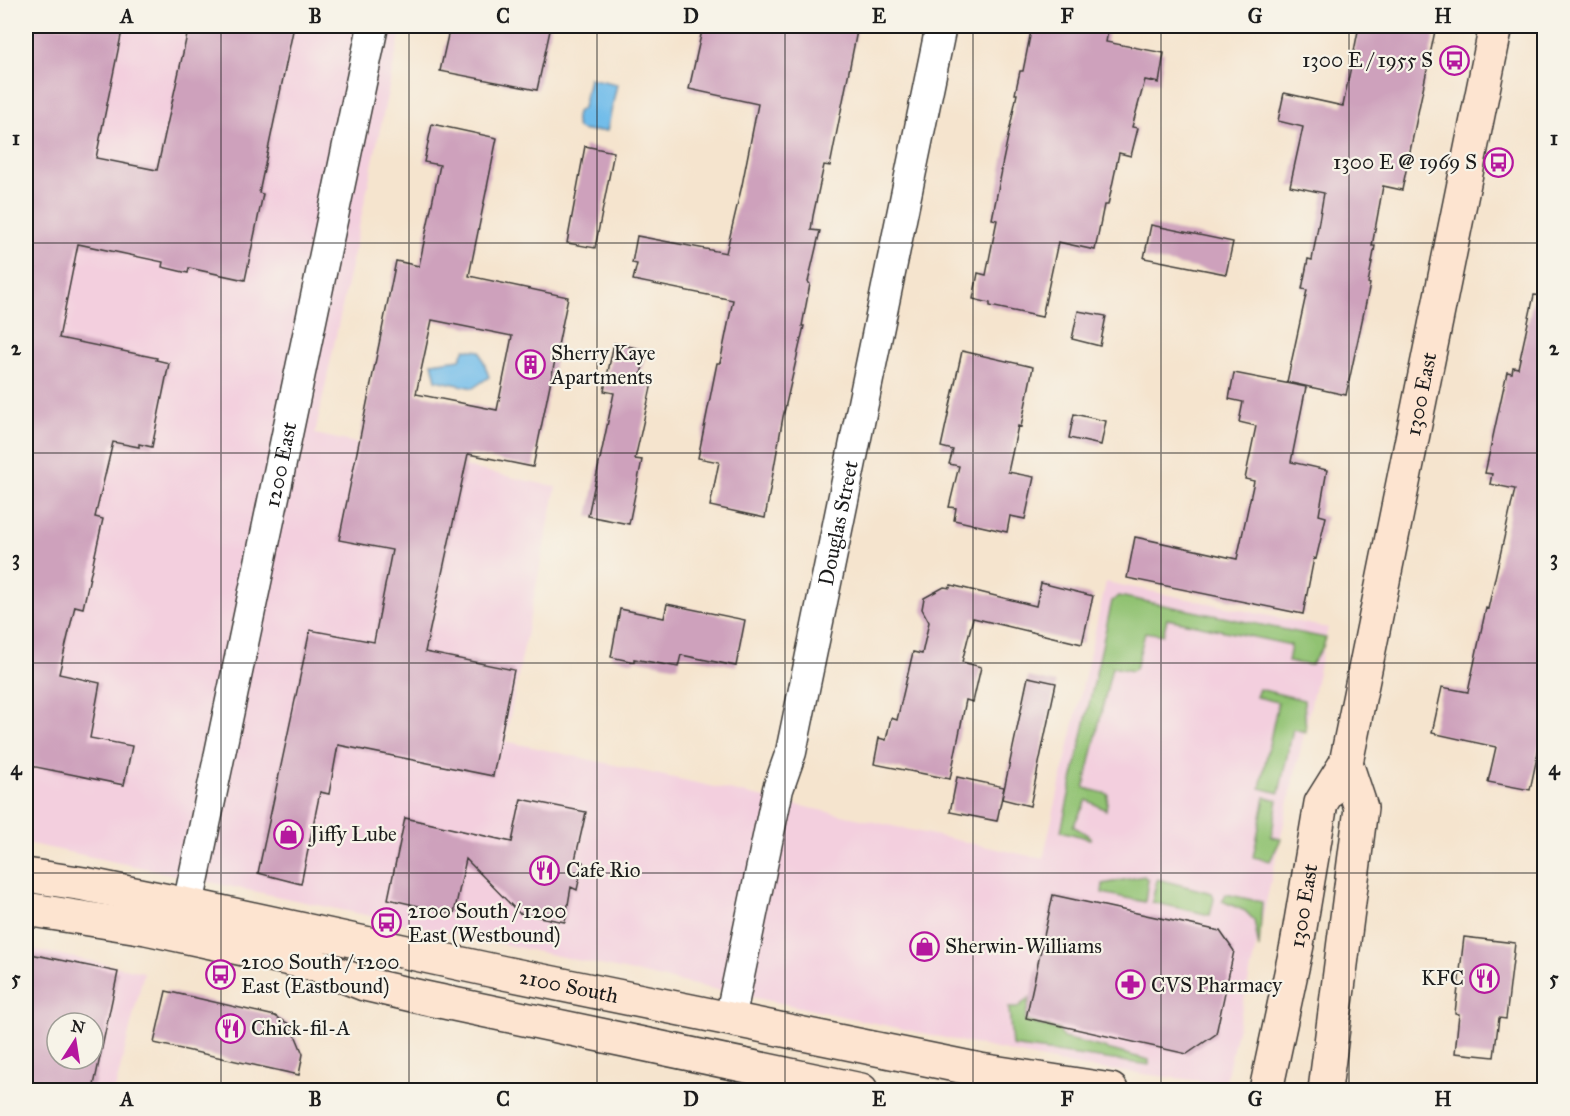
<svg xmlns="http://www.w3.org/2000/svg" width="1570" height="1116" font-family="'IM FELL Great Primer',serif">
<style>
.built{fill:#f3cfde;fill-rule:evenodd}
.green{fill:#91c272;stroke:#566f47;stroke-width:1.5}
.water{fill:#70bcea;stroke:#466c83;stroke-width:1.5}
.building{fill:#cea1bc;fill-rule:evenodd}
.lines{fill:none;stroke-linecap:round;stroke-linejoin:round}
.street-casing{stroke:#3d3a37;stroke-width:33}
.secondary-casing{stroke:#3d3a37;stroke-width:36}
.street{stroke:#fff;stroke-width:30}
.secondary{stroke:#fde4d0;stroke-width:33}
.grid{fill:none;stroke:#1c1c1c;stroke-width:1.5;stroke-opacity:0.55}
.labels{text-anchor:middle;stroke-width:4.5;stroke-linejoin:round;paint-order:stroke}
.poi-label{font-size:21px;fill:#1c1c1c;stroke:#f7f3e8;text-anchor:start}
.street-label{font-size:21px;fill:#1c1c1c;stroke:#f7f3e8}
.neatline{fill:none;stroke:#1c1c1c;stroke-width:2}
.grid-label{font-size:20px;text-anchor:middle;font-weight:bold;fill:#1c1c1c}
</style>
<rect width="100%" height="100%" fill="#f7f3e8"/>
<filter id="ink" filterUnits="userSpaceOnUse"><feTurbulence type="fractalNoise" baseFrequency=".0167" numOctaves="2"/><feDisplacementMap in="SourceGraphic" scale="12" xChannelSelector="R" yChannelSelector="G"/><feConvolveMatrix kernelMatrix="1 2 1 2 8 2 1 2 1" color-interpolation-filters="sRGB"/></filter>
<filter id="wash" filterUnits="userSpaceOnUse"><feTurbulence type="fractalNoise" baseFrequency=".008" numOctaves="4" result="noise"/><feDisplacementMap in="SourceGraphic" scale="24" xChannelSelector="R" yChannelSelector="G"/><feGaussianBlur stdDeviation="1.35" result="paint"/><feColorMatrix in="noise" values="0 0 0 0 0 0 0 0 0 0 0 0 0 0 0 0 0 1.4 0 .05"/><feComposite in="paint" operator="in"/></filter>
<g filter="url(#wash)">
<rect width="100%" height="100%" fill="#f5e4ce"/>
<path class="built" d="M26,26h376l-87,408 241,53 -51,254 538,118 63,-277 222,46 -103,456 -148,-18 -1051,-223z
M26,948l118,24 -29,118h-89zM57,1023h36v36h-36z"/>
<path class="green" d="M1119,596l207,42 -3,9 -12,18 -23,-3 3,-17 -124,-26 -4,16 -18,-3 -9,37 -4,2 -20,-4 -28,121 24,6 -2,16 -19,-10 -14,26 18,11 -1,2 -29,-8 51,-230z
M1259,689l45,11 2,32 -13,-3 -14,64 -19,-5 18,-86 -22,-5z
M1265,797l13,3 -7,37 10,2 -11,22 -17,-4z
M1144,876l4,4 -3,22 -43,-9 1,-9z
M1157,879l55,14 2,6 -4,16 -58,-13z
M1226,894l36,8 -3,46 -5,-28 -9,-9 -23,-10z
M1029,998l-4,23 34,9 4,8c29,6 57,15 86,22v5l-137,-19 -3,-38h8z"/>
<path class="water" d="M589,78l28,6 -10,47c-14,-2 -37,8 -30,-19l6,-4z
M465,349l15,2 9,26 -16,11 -37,-8 -4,-17 28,-4z"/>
<g id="blocks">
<path class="building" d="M26,26h97l-27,132 61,12 32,-144h105l-35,167 4,1 -18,86 -56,-12 -1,5 -26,-6 1,-5 -85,-18 -19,94 98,20 -1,2 13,3 -17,84 -13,-3v3l-26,-5 -18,75 8,2 -20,89 -8,-2 -16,68 41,9 -10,55 42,8 -8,39 -98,-20z
M450,26h101l-14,64 -97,-19z
M703,26h155l-28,140 -6,-1 -11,51 -2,14 9,1 -12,51 2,2 -8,42h2l-21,91 -18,101 -55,-12 9,-44 -21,-4 19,-95h3l13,-63 -100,-20 4,-16 -5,-1 5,-27 89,17 16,-68 16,-81 -69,-15z
M1032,26h77l-3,16 58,11 -5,30 -14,-3 -13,47 6,1 -7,28 -12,-3 -11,52h-4l-9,45 -37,-8 -16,75 -52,-11v-3l-17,-4 5,-26 8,2 11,-55 -5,-1 10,-49h-1l16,-76h-2l5,-23h3z
M1359,26h77l-34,164 -19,-4 -11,60h3l-7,37 2,1 -24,111 -59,-13 20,-92 -5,-1 6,-30 4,1 12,-67 -34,-7 13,-59 -25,-6 6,-28 59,13z
M432,124l65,14 -28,138 99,21 -35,170 -65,-13 -43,198 89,18 -21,106 -155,-31 -9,49 -9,-2 -19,92 -43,-11 52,-243 64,12 18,-92 -53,-10 57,-279 23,5 21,-101 -16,-3zM432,320l80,16 -15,74 -81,-16z
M585,146l29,6 -19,96 -28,-5z
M1151,225l82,17 -7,32 -82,-16z
M1534,295l11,1v424l-15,70 -42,-8 8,-35 -64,-14 10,-46 26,5 18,-84 2,1 27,-120 -25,-5 2,-10 -7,-1 22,-101 5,1 1,-6 5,1z
M1078,311l28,5 -6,30 -28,-7z
M614,343l32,7 -6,30 12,3 -17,76 7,1 -13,64 -41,-8 26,-123 -10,-2z
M962,351l71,16 -12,60 -3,-1 -10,46 26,5 -9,42 -15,-3 -3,16 -53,-12 2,-12 -7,-1 10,-41 -10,-2 4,-14 -12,-3z
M1234,373l72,14 -15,75 36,8 -8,45 7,2 -10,42 -2,-1 -11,56 -176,-36 8,-41 102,22 17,-78 -9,-2 11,-53 -17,-4 4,-20 -14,-3z
M1074,414l32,7 -5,24 -32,-7z
M1041,583l52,13 -11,48 -109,-26 -11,44 19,5 -8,35 -7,-2 -16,79 -76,-15 5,-26 7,2 5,-22 6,2 16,-68 9,2 7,-32 -7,-13 2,-11 20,-11 6,1 1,-3 85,21z
M667,604l78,16 -9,46 -55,-11 -3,12 -44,-8v3l-23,-5 9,-48 44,9z
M1028,677l28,6 -26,123 -28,-7z
M957,777l47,10 -7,34 -47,-9z
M521,799l65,13 -11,48 8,2 -6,28 -6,-3 -6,35 -46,-9 -53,-54 -12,55 -66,-15 17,-81 107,24z
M1053,895l167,36 14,20 -18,83 -29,20 -161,-36z
M1464,937l51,6 -9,76 -7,-1 -5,39 -39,-4 4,-39 -4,-1z
M26,953l92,19 -25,118h-67zM57,1023h36v36h-36z
M166,991l109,25 16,9 12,29 -4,21 -145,-32z"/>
</g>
</g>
<g filter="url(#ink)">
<use href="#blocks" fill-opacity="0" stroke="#3d3a37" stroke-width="1.5"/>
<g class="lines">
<defs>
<g id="street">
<path id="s1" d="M188,905l185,-879"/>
<path id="s2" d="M730,1019l48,-230 13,-37 150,-726"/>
</g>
<g id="secondary">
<path id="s3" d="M26,875l58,9 104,21 316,68 476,97 131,20"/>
<path d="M26,909l120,19 167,36 51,20 61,14 436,92"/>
<path id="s4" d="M1266,1090l31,-145 24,-142 25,-40 150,-737"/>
<path d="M1325,1090l36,-282 -15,-45"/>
</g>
</defs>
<use href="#street" class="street-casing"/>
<use href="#secondary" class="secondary-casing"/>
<use href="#street" class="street"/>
<use href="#secondary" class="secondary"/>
</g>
</g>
<path class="grid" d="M221,26v1064M409,26v1064M597,26v1064M785,26v1064M973,26v1064M1161,26v1064M1349,26v1064M26,243h1518M26,453h1518M26,663h1518M26,873h1518"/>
<defs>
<symbol id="bus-ring" viewBox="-11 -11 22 22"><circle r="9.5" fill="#f7f3e8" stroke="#b5179e" stroke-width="1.5"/><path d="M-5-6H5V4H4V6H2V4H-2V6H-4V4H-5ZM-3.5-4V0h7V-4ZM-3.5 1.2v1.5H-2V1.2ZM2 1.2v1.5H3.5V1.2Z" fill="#b5179e"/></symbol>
<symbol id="building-ring" viewBox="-11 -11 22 22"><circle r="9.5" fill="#f7f3e8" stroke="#b5179e" stroke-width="1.5"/><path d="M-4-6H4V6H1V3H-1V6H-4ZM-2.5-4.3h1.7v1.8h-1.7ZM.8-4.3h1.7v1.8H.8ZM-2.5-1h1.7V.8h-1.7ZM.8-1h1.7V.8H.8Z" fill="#b5179e"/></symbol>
<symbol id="shop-ring" viewBox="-11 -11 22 22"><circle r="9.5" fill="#f7f3e8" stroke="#b5179e" stroke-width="1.5"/><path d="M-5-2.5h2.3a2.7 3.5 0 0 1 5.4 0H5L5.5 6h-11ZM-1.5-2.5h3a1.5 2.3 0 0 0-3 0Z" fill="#b5179e"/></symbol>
<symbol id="restaurant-ring" viewBox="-11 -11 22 22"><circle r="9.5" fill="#f7f3e8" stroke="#b5179e" stroke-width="1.5"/><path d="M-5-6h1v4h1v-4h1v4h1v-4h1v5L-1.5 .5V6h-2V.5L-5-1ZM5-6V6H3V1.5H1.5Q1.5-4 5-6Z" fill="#b5179e"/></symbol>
<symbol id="pharmacy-ring" viewBox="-11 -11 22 22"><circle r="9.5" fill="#f7f3e8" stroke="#b5179e" stroke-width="1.5"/><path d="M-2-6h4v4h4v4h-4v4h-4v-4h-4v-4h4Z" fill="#b5179e"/></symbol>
</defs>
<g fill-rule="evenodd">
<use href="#bus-ring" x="1438" y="44" width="33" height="33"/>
<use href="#bus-ring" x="1482" y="146" width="33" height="33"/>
<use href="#building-ring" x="514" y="348" width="33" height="33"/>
<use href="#shop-ring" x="272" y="818" width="33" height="33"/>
<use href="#restaurant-ring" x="528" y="854" width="33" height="33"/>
<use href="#bus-ring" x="370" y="906" width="33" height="33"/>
<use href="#shop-ring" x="908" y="930" width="33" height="33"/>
<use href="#bus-ring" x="204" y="958" width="33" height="33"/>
<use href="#restaurant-ring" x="1468" y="962" width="33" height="33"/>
<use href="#pharmacy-ring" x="1114" y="968" width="33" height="33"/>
<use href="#restaurant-ring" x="214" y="1012" width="33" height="33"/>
</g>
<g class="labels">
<g class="poi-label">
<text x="1433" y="67" text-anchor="end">1300 E / 1955 S</text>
<text x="1477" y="169" text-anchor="end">1300 E @ 1969 S</text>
<text x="551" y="360">Sherry Kaye<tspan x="551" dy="24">Apartments</tspan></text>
<text x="310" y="841">Jiffy Lube</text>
<text x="566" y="877">Cafe Rio</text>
<text x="408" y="918">2100 South / 1200<tspan x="408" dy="24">East (Westbound)</tspan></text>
<text x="945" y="953">Sherwin-Williams</text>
<text x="241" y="969">2100 South / 1200<tspan x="241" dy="24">East (Eastbound)</tspan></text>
<text x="1464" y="985" text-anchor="end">KFC</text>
<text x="1151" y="992">CVS Pharmacy</text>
<text x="251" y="1035">Chick-fil-A</text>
</g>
<g class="street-label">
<text dy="7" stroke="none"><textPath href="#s4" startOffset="716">1300 East</textPath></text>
<text dy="7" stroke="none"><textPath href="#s1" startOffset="450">1200 East</textPath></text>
<text dy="7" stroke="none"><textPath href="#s2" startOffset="508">Douglas Street</textPath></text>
<text dy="7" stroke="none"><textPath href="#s4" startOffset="188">1300 East</textPath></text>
<text dy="7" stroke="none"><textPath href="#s3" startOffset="554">2100 South</textPath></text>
</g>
</g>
<rect width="1570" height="1116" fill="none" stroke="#f7f3e8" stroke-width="66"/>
<g transform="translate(75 1041) rotate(12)"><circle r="28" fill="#f7f3e8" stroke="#9f9d96" stroke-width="1.5"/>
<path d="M0-4.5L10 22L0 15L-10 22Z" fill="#b5179e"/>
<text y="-9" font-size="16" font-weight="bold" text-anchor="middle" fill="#1c1c1c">N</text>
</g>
<rect x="33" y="33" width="1504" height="1050" class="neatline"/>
<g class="grid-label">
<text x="127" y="23">A</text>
<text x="315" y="23">B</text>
<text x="503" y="23">C</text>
<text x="691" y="23">D</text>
<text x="879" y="23">E</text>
<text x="1067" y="23">F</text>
<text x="1255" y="23">G</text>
<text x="1443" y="23">H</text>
<text x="16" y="145">1</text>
<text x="1554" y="145">1</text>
<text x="16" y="355">2</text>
<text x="1554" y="355">2</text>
<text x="16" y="565">3</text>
<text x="1554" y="565">3</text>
<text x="16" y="775">4</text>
<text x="1554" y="775">4</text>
<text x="16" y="985">5</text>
<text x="1554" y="985">5</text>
<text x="127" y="1106">A</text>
<text x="315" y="1106">B</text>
<text x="503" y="1106">C</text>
<text x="691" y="1106">D</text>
<text x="879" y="1106">E</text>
<text x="1067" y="1106">F</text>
<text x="1255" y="1106">G</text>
<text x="1443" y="1106">H</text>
</g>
</svg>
